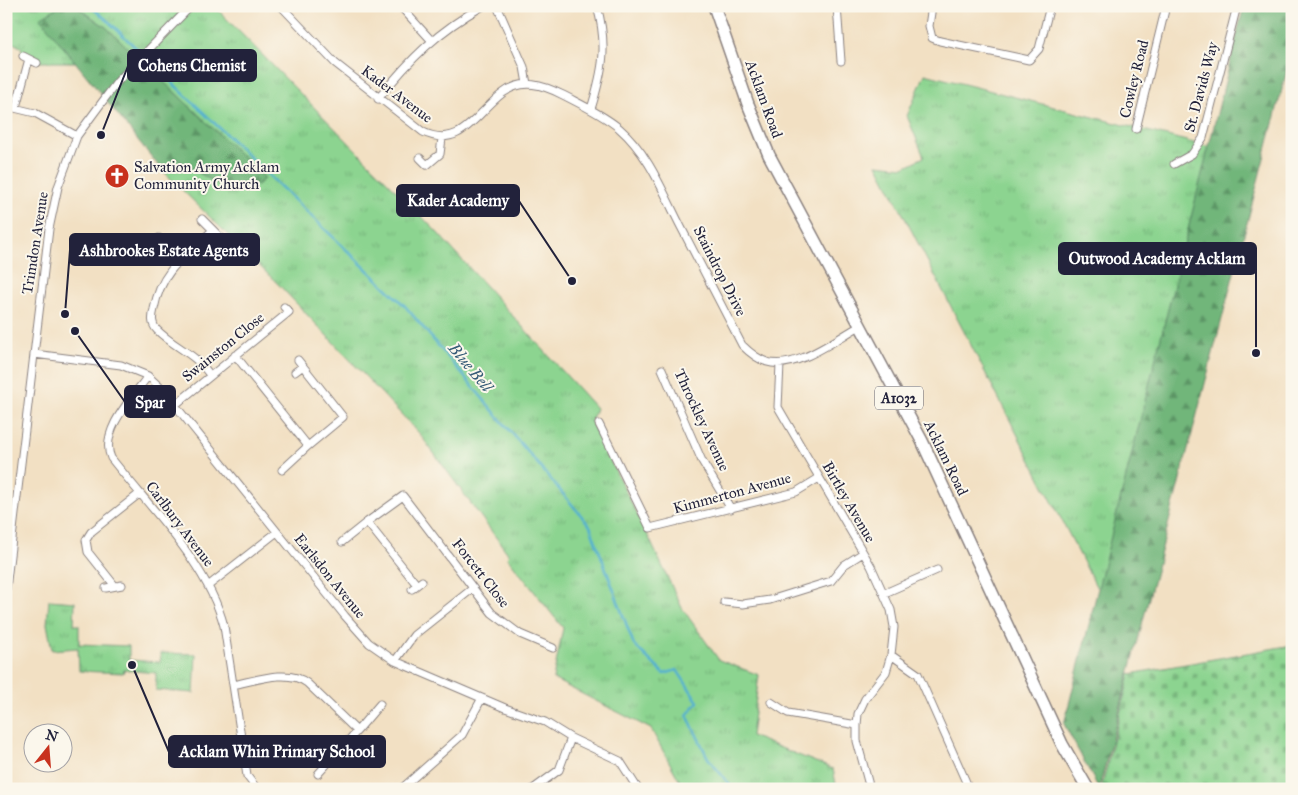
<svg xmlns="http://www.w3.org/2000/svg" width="1298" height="795" font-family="'IM FELL Great Primer',serif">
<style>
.grass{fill:url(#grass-tufts);stroke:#577b66}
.forest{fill:url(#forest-firs);stroke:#4a6c5a}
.cemetery{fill:url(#cemetery-stones);stroke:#577b66}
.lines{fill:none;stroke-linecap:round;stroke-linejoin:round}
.stream{stroke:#52b0d0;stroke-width:2.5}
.street-casing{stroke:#8a817f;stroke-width:9}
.primary-casing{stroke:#8a817f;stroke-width:14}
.street{stroke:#fff;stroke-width:7}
.primary{stroke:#fff;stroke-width:11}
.labels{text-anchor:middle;stroke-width:4;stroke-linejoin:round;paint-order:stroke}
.shield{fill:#fbf7ec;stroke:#636270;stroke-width:1}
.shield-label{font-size:14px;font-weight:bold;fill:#22223b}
.street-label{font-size:15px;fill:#22223b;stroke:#fbf7ec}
.poi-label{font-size:15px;fill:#22223b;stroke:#fbf7ec;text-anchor:start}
.water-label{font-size:16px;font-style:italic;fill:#355b77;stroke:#fbf7ec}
.leader{fill:none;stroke:#22223b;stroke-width:2}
.callout-dot{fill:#22223b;stroke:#fbf7ec;stroke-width:2}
.callout{fill:#22223b;stroke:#22223b;stroke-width:2}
.callout-label{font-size:16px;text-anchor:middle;font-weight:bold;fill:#fff}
</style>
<defs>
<pattern id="grass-tufts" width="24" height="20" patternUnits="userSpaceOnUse" patternTransform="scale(1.25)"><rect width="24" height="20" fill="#8cd490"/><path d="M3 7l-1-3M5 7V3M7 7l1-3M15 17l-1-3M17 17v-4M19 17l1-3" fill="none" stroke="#78b67d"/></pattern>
<pattern id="forest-firs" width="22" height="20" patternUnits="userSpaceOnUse" patternTransform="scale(1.25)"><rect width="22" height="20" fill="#71b67a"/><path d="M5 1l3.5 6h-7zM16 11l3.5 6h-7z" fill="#5c9465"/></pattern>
<pattern id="cemetery-stones" width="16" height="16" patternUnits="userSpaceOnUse" patternTransform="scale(1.25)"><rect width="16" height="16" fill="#8cd490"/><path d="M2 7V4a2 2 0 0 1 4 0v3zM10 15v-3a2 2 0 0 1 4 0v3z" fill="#78b67d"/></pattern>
</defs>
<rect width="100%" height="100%" fill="#fbf7ec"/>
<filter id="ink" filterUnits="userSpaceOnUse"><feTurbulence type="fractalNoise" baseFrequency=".02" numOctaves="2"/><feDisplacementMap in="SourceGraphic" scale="10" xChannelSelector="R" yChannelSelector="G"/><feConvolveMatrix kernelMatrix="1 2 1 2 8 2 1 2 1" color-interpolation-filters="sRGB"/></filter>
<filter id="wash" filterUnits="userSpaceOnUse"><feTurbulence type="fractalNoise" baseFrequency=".0096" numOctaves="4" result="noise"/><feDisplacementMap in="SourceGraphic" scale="20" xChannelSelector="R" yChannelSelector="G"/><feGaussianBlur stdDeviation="1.12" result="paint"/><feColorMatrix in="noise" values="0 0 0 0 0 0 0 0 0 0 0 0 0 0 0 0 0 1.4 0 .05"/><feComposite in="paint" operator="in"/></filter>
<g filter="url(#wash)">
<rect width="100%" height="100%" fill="#f2e0c3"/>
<path class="grass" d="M6,6h54l-19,12 34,44h-34l-20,-11 1,-3 -16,-9z
M76,6h138l221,224 161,178 -5,14 58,116 33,70 37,52 40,15 -8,61 82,33 4,20h-153l-33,-60 -98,-50 10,-51 -56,-71 2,-2 -90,-122 -139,-147 -118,-116 13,-12 57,35 15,-14 9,7 9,-8 -158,-150z
M925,74l285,73 -112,443 -221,-426 27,3 20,-10 -17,-41z
M49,600l26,2 -1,23h5v19l50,2v14l31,2 1,-9 35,1 -2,39 -38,-3v-17l-32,-3 -1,3 -44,-2 -1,-23 -26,2 -5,-26z"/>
<path class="forest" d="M60,6h16l31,22 158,150 -9,8 -9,-7 -15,14 -57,-35 -13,12 -122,-152z
M1244,6h48v45l-193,738 -35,-65z"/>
<path class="cemetery" d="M1292,645v144h-191l29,-115z"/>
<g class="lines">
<path class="stream" d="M90,6l17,14 298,286 185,220 44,119 30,29 13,-4 21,32 -11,13 21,43 25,31"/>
</g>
</g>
<g filter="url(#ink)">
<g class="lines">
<defs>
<path id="street" d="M281,6l54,57 88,69c38,18 53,-19 80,-39 20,-15 40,-8 60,2 19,10 39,19 56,33 30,26 44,64 62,99 20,39 40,78 61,118 7,7 15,14 25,17 28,9 69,-23 93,-36
M400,6l31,34
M497,6l27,61 3,17
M837,6l4,55
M932,6l-3,20 3,12 8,3 89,19 10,-11 11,-43
M23,56l14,7
M378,99c32,-40 60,-68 105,-93
M6,106l29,7 42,23
M16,107l13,-48
M591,109c12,-39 17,-63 6,-103
M1136,129l30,-123
M420,158l7,7 13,-11 2,-16
M1174,164l18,-10 11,-16 34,-132
M202,219l22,22
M159,238l22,22
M34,354l87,11 27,11 14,13 183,227 24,27 26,18 110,47 40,14 26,16 49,23 18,28
M235,355l73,91 35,-29 -45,-57
M780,364l-2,43 93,159 20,44 3,17 -3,28 -5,17 -21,27 -7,15 -1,11v16l13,48
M662,369l40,92 29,48
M295,372l8,-6
M210,375c-15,-22 -35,-27 -53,-45 -6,-6 -5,-13 -3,-21 7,-39 31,-53 59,-79
M148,376c-15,21 -49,55 -37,82 39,50 97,106 113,168l23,150 10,13
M175,405l114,-93 -5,-5
M599,424l51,104 146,-36 23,-14
M282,470l26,-24
M342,542l25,-20
M417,585l-50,-63 36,-26 89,117 28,21 33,14
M115,586l-27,-34 -2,-12 5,-8 48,-38
M208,586l69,-54
M106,588l16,-3
M6,589l43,-360 9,-42 19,-51 40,-54 74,-76
M412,589l10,-8
M885,593l52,-23
M724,602l19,2 27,-4 61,-19 13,-16 19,-12
M891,655l27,19 48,108
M395,661l19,-26 58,-46
M233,685c21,-4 55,-17 74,-2l50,48 -39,43
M771,702l17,11 69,12
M357,731l23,-27
M319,761l6,5
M401,789l61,-54 20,-37
M533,789l26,-19 12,-32"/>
<path id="primary" d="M714,6l34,98 21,51 153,286 140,303 26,45"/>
</defs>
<use href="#street" class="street-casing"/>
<use href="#primary" class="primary-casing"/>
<use href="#street" class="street"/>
<use href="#primary" class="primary"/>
</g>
</g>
<defs>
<symbol id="church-disc" viewBox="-11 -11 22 22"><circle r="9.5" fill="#c8321e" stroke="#fbf7ec"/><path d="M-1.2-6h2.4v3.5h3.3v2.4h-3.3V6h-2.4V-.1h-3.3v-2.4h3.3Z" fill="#fff"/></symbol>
</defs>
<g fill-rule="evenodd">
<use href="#church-disc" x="103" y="162" width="28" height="28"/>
</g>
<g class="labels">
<rect class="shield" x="875" y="386.5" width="48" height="23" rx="4"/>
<g class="shield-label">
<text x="899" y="403">A1032</text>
</g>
<g class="street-label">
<text transform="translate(1134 79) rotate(-76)" y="5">Cowley Road</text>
<text transform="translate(1201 87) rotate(-75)" y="5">St. Davids Way</text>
<text transform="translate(397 94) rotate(37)" y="5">Kader Avenue</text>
<text transform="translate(764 99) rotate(70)" y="5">Acklam Road</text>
<text transform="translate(35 243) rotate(-81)" y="5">Trimdon Avenue</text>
<text transform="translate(720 271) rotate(63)" y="5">Staindrop Drive</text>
<text transform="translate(223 347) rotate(-39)" y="5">Swainston Close</text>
<text transform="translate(702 420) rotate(65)" y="5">Throckley Avenue</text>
<text transform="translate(946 458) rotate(64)" y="5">Acklam Road</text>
<text transform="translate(732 493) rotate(-15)" y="5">Kimmerton Avenue</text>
<text transform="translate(849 502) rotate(60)" y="5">Birtley Avenue</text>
<text transform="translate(180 524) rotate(53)" y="5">Carlbury Avenue</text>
<text transform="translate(481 573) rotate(52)" y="5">Forcett Close</text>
<text transform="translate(330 576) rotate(51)" y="5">Earlsdon Avenue</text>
</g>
<g class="poi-label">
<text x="134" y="172">Salvation Army Acklam<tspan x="134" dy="17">Community Church</tspan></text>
</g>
<g class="water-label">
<text transform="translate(471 367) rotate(50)" y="6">Blue Bell</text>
</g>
</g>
<path class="leader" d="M101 135L128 66M572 281L519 201M65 314L70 250M1256 353L1256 258M75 331L125 402M132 665L169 752"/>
<g class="callout-dot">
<circle cx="101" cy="135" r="5"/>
<circle cx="572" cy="281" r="5"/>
<circle cx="65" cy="314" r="5"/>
<circle cx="1256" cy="353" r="5"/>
<circle cx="75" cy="331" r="5"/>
<circle cx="132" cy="665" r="5"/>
</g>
<g class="callout">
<rect x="128" y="50" width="128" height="31" rx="5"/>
<rect x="397" y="185" width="122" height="31" rx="5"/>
<rect x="70" y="234" width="189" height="31" rx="5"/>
<rect x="1059" y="243" width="197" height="31" rx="5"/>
<rect x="125" y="386" width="50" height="31" rx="5"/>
<rect x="169" y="736" width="216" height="31" rx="5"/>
</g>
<g class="callout-label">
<text x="192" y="71">Cohens Chemist</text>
<text x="458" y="206">Kader Academy</text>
<text x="164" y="256">Ashbrookes Estate Agents</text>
<text x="1157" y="264">Outwood Academy Acklam</text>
<text x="150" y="408">Spar</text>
<text x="277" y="757">Acklam Whin Primary School</text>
</g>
<rect width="1298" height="795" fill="none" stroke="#fbf7ec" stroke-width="25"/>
<g transform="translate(48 748) rotate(17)"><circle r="24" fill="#fbf7ec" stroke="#a4a2a5"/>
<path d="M0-4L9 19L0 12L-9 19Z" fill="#c8321e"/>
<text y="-8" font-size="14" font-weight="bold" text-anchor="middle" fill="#22223b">N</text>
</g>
</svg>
